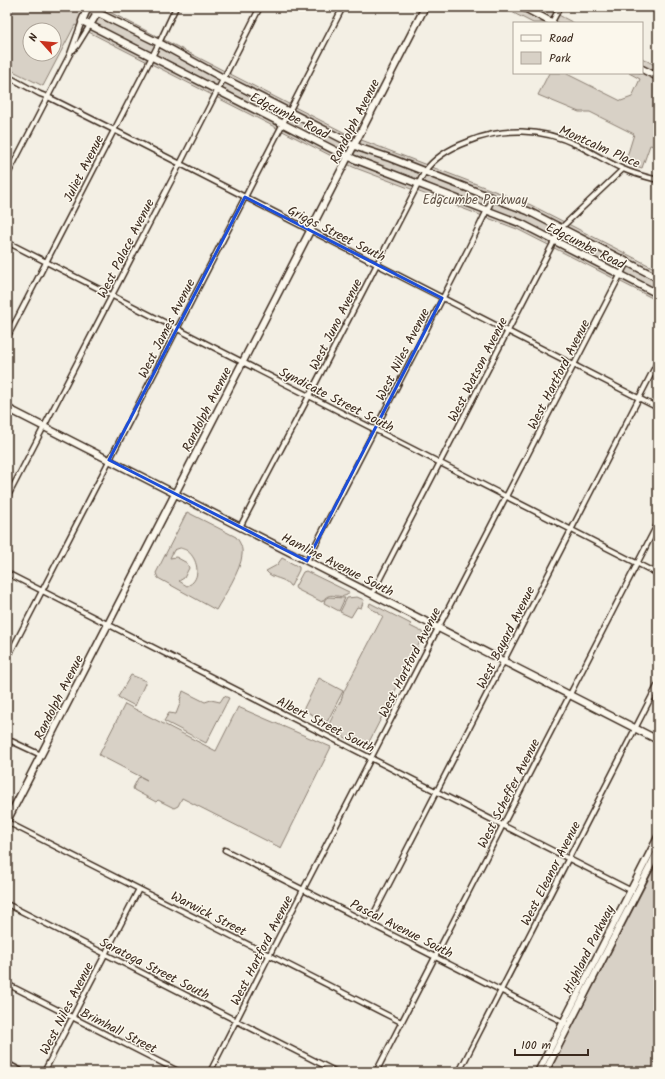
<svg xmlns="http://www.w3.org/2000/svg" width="665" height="1079" font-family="Kalam,sans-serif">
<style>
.green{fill:#d8d1c6;stroke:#8a7e72;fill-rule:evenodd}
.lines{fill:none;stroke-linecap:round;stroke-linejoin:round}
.street-casing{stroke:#3b2a1e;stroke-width:7}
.secondary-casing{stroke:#3b2a1e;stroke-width:9}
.primary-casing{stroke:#3b2a1e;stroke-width:10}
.street{stroke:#fbf7ec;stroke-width:4}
.secondary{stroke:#fbf7ec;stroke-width:6}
.primary{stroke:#fbf7ec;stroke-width:7}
.marked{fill:none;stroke:#1d4ed8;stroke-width:3;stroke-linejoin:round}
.labels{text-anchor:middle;stroke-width:3;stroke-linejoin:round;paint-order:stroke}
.street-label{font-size:13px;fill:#3b2a1e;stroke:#fbf7ec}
.park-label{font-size:13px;fill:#625448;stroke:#fbf7ec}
</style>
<rect width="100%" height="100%" fill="#f3efe4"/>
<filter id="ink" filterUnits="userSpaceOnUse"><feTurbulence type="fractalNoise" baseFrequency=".025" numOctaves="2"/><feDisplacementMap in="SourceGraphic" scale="8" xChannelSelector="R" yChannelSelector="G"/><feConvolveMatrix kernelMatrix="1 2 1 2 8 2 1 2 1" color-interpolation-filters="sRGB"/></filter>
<g filter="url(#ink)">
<path class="green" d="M7,7h93l251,129 180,69 127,65v31l-141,-72 -164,-62 -278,-142 -32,61 -36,-18zM30,30h24v24h-24z
M502,7h41l31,16h-41z
M642,58l16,9v80l-8,-2 -8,23 -17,-5 9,-29 -44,-22h-11l-41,-17 11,-22h16l56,28 11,-4 8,-18 -11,-6h13z
M187,512l49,25c4,5 7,11 6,18 -1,15 -18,41 -26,55l-58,-32 -2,-5zM180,548c1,0 6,2 6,2 10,6 15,23 7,32 -2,2 -4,3 -6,4l-8,-5 5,-3 5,-10 -2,-5 -11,-6 -6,1 4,-8z
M282,558l17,9v3l-8,16h-1c-5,-9 -17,-6 -24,-15l11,-6z
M306,571l43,21 -2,3c-10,5 -17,-6 -25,7l-26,-13 -1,-2 8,-15z
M328,597l17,1 -6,13 -15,-8 1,-4z
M357,597l7,3 -3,8 -4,-1 -6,10 -11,-5 7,-14z
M370,603l41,21 -1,2 12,6 1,4 -55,108 -4,1 -11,-6 -1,2 -25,-13 14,-28 3,-9 39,-75 -4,-2 -1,-2 -7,-3 -2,-3z
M131,675l15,6 -11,25 -17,-9z
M319,678l24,13 -16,31 -24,-12z
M183,691l22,11 6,-2 9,2 4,-6 5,2 -23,45 -42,-22 5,-8 7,1 5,-13 -1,-1z
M125,704l91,47 22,-44 93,40 -50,101 -99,-50 -4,8 -4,2 -16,-8 -2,2 -22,-12 -1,-2 5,-10 3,-1 6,3 -48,-25z
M658,861v211h-109z"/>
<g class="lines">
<defs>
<path id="street" d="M552,22l8,-15
M73,50l4,-4 13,-21
M7,76l33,18 8,3 66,33 544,278
M7,176l63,-122 12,-33
M7,242l651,332
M7,338l152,-295 17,-36
M7,498l173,-334 80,-157
M240,527l69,-131 116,-225c10,-14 26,-23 42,-29 35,-15 75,-14 110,3 15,7 30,17 46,24 11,5 23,8 35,11
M307,561l161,-312 25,-51
M7,573l625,318
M372,594l189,-366 62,-59
M7,659l336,-652
M7,739l34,16
M7,822l394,200
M225,850l340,173
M7,904l330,168
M369,923l289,-562
M7,984l173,88
M44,1072l95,-183
M210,1072l62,-122 355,-688
M376,1072l282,-549
M459,1072l199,-388"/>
<path id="secondary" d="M88,7l-6,14 252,129 20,9 168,65 136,70
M523,7l30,16
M88,8l71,35 64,35 137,70 30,10 103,40 35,13 130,67
M90,25l11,-18
M642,69l16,8
M7,408l651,332
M7,821l418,-814
M538,1072l120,-235
M545,1072l113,-221"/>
<path id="primary" d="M7,1065l13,7"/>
</defs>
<use href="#street" class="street-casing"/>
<use href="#secondary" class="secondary-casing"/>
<use href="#primary" class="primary-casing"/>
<use href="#street" class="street"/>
<use href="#secondary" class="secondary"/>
<use href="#primary" class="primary"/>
</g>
</g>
<path class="marked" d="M245,197l197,101 -135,263 -198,-101z"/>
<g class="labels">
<g class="street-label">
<text transform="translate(290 115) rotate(27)" y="5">Edgcumbe Road</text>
<text transform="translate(354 121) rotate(-63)" y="5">Randolph Avenue</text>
<text transform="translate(600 146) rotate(24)" y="5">Montcalm Place</text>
<text transform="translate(83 168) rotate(-63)" y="5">Juliet Avenue</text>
<text transform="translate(337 233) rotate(27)" y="5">Griggs Street South</text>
<text transform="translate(586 245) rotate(27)" y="5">Edgcumbe Road</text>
<text transform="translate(125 248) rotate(-63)" y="5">West Palace Avenue</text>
<text transform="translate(335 324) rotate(-63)" y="5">West Juno Avenue</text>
<text transform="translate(166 328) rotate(-63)" y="5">West James Avenue</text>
<text transform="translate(402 354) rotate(-63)" y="5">West Niles Avenue</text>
<text transform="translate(477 369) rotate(-63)" y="5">West Watson Avenue</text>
<text transform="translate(558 374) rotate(-63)" y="5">West Hartford Avenue</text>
<text transform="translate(337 399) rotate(27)" y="5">Syndicate Street South</text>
<text transform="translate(206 409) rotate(-63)" y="5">Randolph Avenue</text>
<text transform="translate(338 564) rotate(27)" y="5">Hamline Avenue South</text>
<text transform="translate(505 637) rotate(-63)" y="5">West Bayard Avenue</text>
<text transform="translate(409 662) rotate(-63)" y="5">West Hartford Avenue</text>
<text transform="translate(58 697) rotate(-63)" y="5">Randolph Avenue</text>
<text transform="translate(326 724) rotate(27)" y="5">Albert Street South</text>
<text transform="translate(508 793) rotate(-63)" y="5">West Scheffer Avenue</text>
<text transform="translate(550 873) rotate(-63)" y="5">West Eleanor Avenue</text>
<text transform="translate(209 913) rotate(27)" y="5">Warwick Street</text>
<text transform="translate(402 928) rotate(27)" y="5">Pascal Avenue South</text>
<text transform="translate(588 949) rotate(-63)" y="5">Highland Parkway</text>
<text transform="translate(261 950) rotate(-63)" y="5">West Hartford Avenue</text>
<text transform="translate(155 968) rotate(27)" y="5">Saratoga Street South</text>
<text transform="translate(66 1008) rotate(-63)" y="5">West Niles Avenue</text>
<text transform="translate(119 1030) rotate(27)" y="5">Brimhall Street</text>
</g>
<g class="park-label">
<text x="475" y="204">Edgcumbe Parkway</text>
</g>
</g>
<rect width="665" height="1079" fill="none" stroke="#fbf7ec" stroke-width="24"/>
<rect x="12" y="12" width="641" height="1055" fill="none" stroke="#3b2a1e" stroke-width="1.5" filter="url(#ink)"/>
<rect x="513" y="22" width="130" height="52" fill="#fbf7ec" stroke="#aea59a"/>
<rect x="521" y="35" width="20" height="6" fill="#fbf7ec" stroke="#aea59a"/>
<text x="549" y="42" font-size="12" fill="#3b2a1e">Road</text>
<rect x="521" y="52" width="20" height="12" fill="#d8d1c6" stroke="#aea59a"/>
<text x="549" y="62" font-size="12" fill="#3b2a1e">Park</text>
<g transform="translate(42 42) rotate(297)"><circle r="19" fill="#fbf7ec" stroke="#aea59a"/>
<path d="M0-3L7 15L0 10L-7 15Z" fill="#c8321e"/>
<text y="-6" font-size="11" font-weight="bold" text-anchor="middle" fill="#3b2a1e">N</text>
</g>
<path d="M515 1049v6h73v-6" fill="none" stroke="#3b2a1e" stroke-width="2"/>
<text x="521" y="1049" font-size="12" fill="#3b2a1e" stroke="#fbf7ec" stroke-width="3" paint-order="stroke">100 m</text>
</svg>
